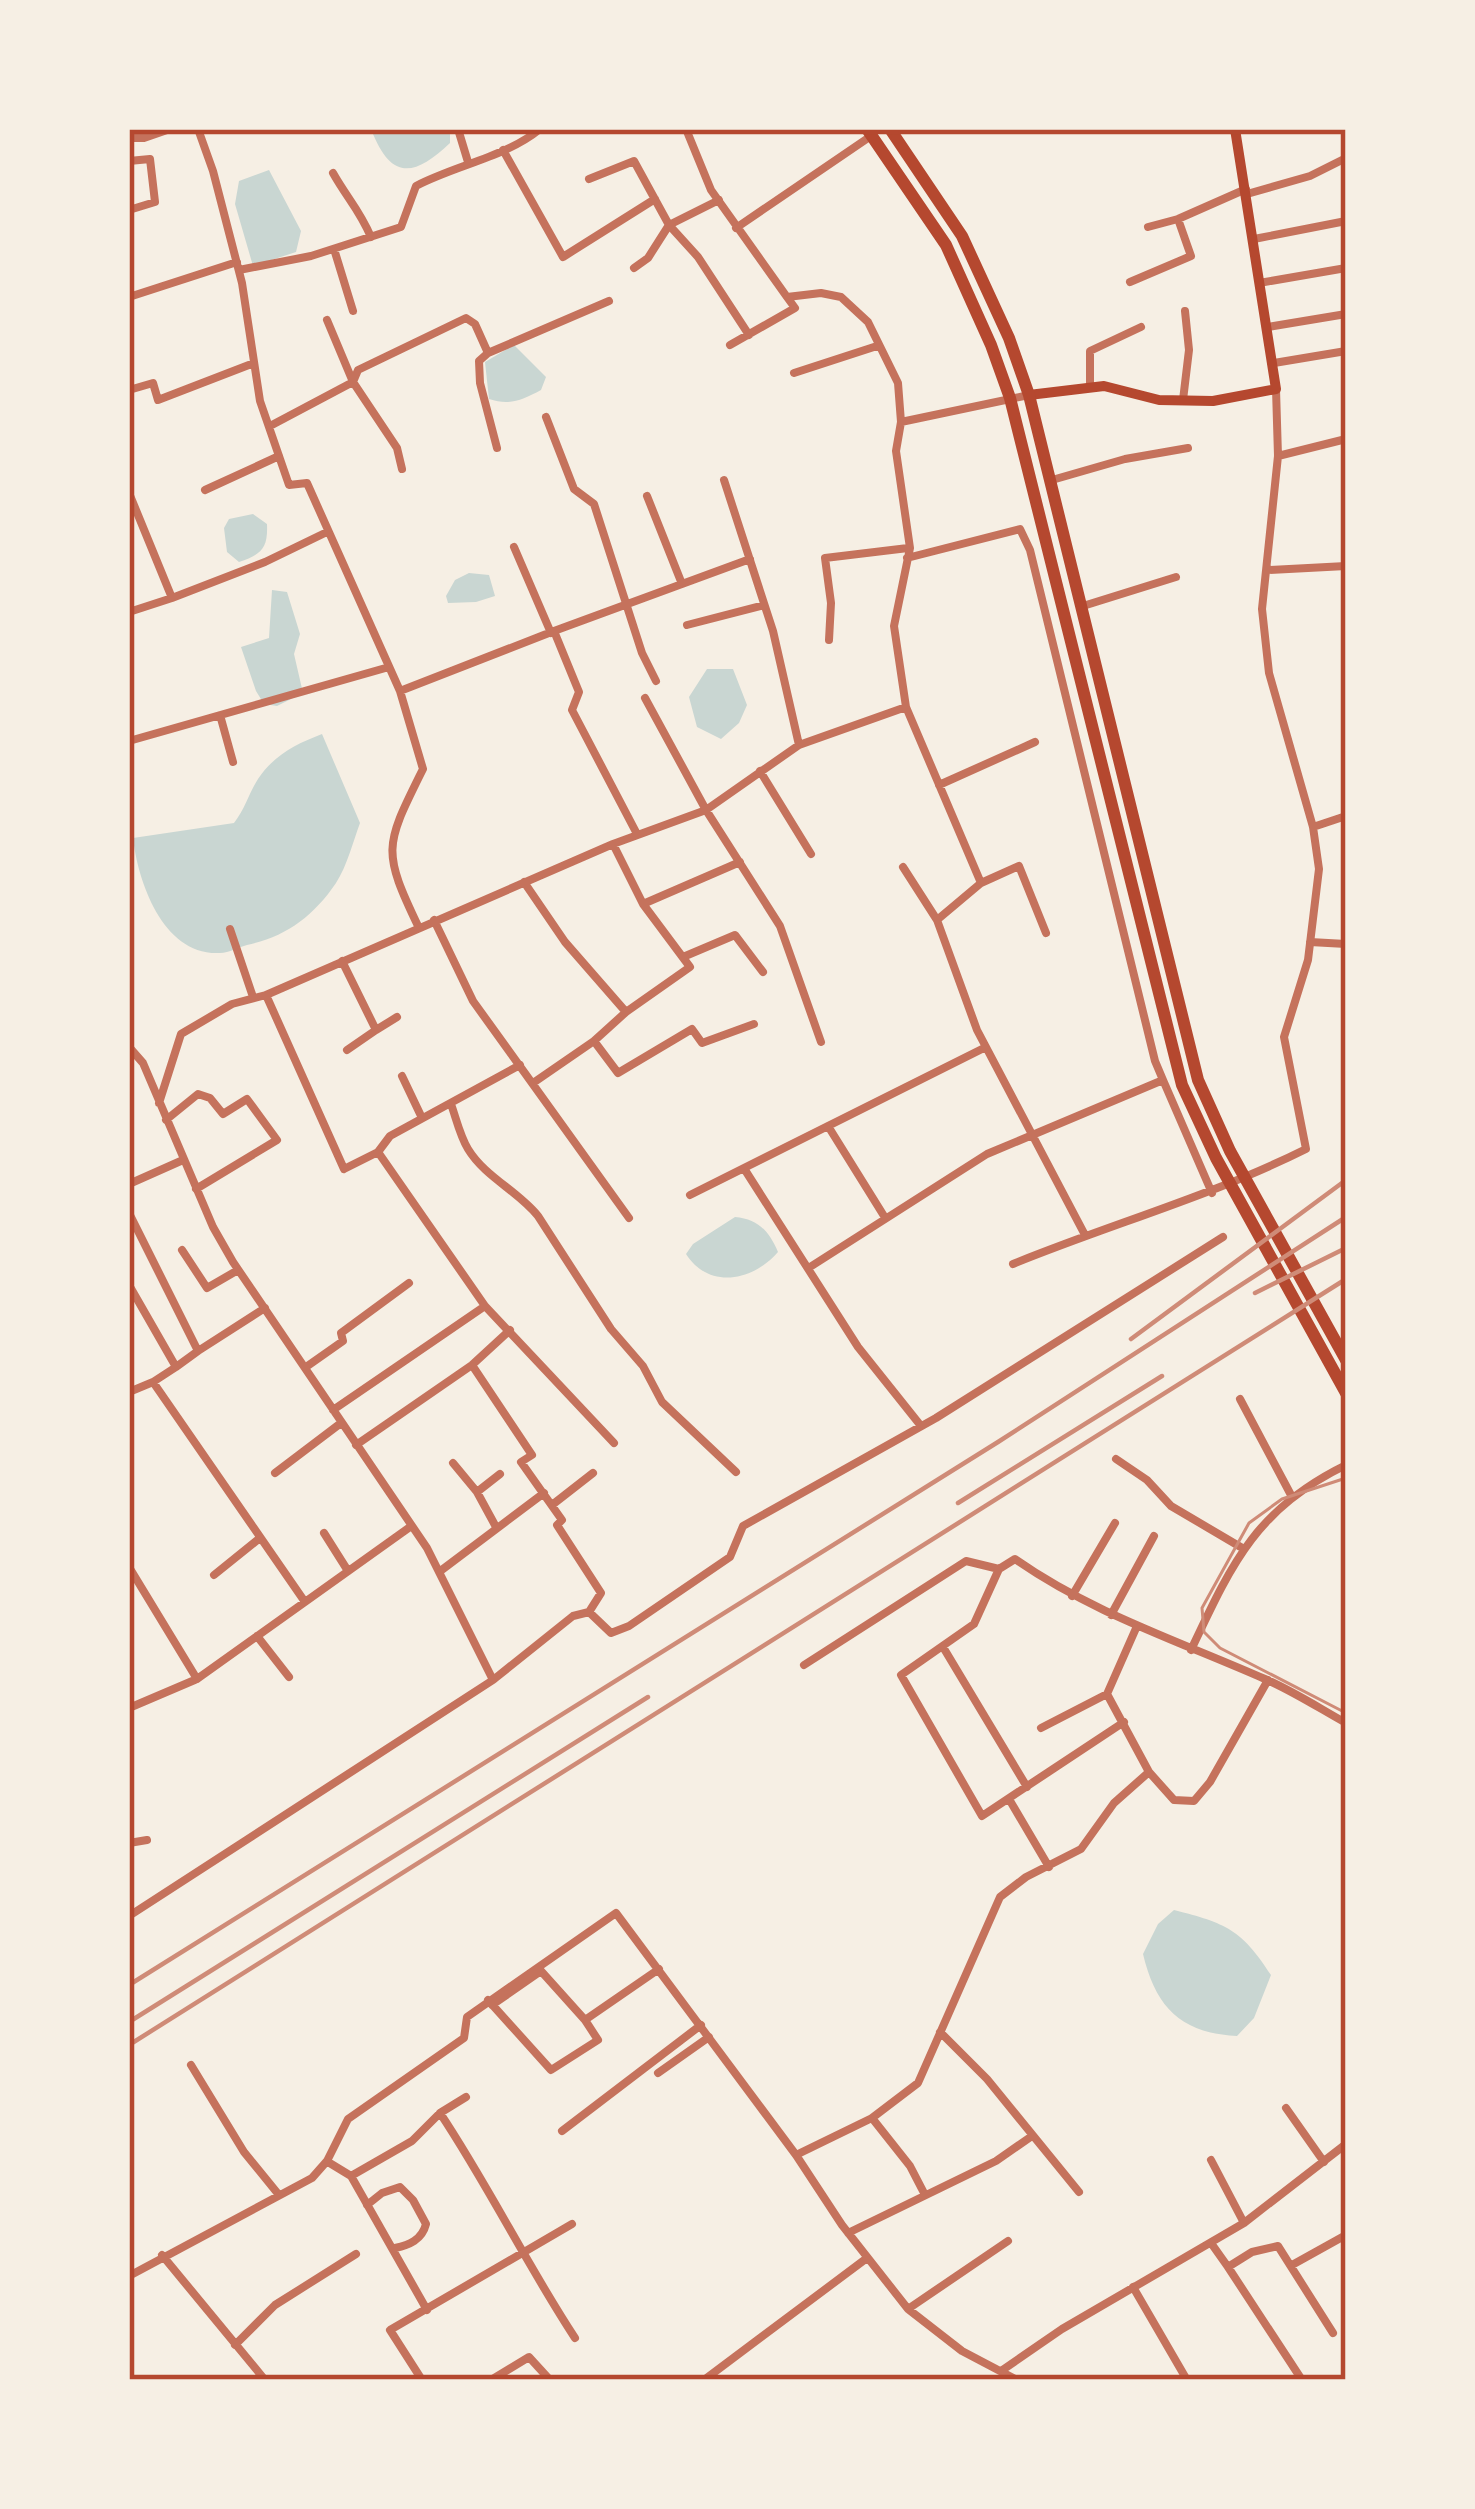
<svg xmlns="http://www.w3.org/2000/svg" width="1475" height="2509" font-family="'Nunito Sans',sans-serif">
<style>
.water{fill:#c9d6d2}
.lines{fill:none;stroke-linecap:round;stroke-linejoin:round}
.minor{stroke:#c5725c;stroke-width:8}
.secondary{stroke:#b5482f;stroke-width:10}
.primary{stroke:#b5482f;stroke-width:12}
.tram{stroke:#cf8b77;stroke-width:3}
.rail{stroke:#cf8b77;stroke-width:4.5}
.neatline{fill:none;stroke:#b5482f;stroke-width:4.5}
</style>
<rect width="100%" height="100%" fill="#f6efe4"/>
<path class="water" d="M371,129h79v14c-36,34 -59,38 -79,-14z
M269,170l32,61 -5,21 -43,14 -18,-62 4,-23z
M514,345l32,32 -5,13c-19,10 -31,16 -52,9l-4,-37z
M253,514l14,10c1,24 -5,30 -28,38l-12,-10 -3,-24 5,-9z
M469,573l20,2 6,21 -19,6 -28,1 -2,-7 9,-16z
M272,590l15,2 13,42 -6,20 9,39 -26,13 -13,-2 -8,-13 -15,-44 28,-9z
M707,669h26l14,36 -8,18 -18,16 -24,-12 -8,-30z
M322,734l38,89c-7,19 -13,43 -24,60 -23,34 -51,54 -89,62 -8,2 -18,8 -27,8 -57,3 -82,-71 -87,-115l101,-15c11,-14 15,-30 24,-44 16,-24 38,-35 64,-45z
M735,1217c23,2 34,14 43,35 -25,29 -69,38 -92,2l7,-10z
M1174,1910c52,13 68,20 97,65l-17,43 -17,18c-56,-3 -81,-28 -94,-82l15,-30z"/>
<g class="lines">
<path class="minor" d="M198,129l15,42 29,112 18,118 29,84 18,-2 93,208 23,78c-38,77 -42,80 -4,159
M458,129l10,33
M686,129l25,61 76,107 34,-4 20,4 27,25 30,61 3,39 -5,29 14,97 -16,78 12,81 75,176 -44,37 40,110 108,205
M129,138h15l26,-9
M503,150l60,107 92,-58
M129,161l21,-2 5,43 -26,8
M333,173c14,25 26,36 38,64
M589,179l45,-18 35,64 50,-25
M1247,194l63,-18 36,-18
M1148,227l30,-8 68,-30
M736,228l135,-92
M1254,239l92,-18
M334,249l19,62
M634,268l14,-10 21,-33 29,32 51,78
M239,270l72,-14 90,-29 15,-41c40,-21 90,-29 124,-57
M1130,282l61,-26 -13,-37
M1259,283l87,-15
M129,297l108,-35
M1268,327l78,-13
M730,345l65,-37 -8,-11
M1274,363l72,-12
M794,373l83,-27
M1090,388v-37l51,-24
M129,390l24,-7 5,17 96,-37
M1183,400l6,-50 -4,-39
M546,417l28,72 20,15 48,149 14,28
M901,422l128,-27
M270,426l83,-44 -26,-62
M497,448l-17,-65 -1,-22 9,-8 121,-52
M1278,456l68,-17
M402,469l-5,-21 -44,-66 5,-12 108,-52 9,6 13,29
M724,480l49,151 26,114
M1052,480l73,-21 63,-11
M205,490l74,-34
M129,493l43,105 93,-36 62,-30
M647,496l35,88
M514,547l37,86
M1268,570l78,-4
M1083,606l93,-29
M129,612l43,-14
M687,625l77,-20
M554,631l196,-72
M829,640l2,-37 -6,-45 83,-10
M400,691l154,-60 25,61 -7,18 65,124
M645,698l61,112 74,116 41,116
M220,715l13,47
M129,741l260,-74
M760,771l51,83
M939,785l96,-43
M1313,827l33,-11
M903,867l34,53
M524,882l41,60 61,70
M981,883l38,-17 27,67
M643,904l97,-42
M434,920l39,81 156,217
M230,929l23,68
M1310,942l36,2
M683,957l52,-22 28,37
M342,961l34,69 -29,20
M266,995l78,174 34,-17 107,154 -152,104
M376,1030l21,-13
M594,1041l32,-29 64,-45 -47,-63 -30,-60
M129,1047l14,16 70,164 20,35 194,286 66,132
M402,1076l20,42
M1163,1080l49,113
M533,1083l61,-42 24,32 74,-44 10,14 52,-19
M159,1103l22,-69 51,-30 34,-9 347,-151 93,-34 93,-65 107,-38
M451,1104c5,14 9,32 17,45 17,28 50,42 70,67l73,113 32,37 19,36 74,70
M166,1120l32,-26 12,4 13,16 24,-15 30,41 -81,49
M828,1126l56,90
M378,1152l12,-16 130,-71
M745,1170l113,177 63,79
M129,1184l54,-24
M690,1195l296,-148
M129,1213l69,138 67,-43
M182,1250l25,38 31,-18
M1013,1264c98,-40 199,-68 293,-115l-22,-112 24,-77 11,-91 -6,-42 -44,-154 -7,-64 16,-153 -2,-67
M810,1267l177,-113 176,-74 -8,-19 -125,-511 -10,-21 -113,29
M129,1285l47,82 -23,15 152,220
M485,1306l129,137
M472,1365l60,90 -11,7 41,58 -5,5 44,68 -12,19
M176,1367l22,-16
M306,1367l37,-26 -2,-8 68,-50
M129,1392l24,-10
M1240,1399l51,96
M356,1445l116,-80 38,-35
M1116,1459l31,21 24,26 73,43
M453,1463l24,29 19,35
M275,1473l66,-50
M477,1492l23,-18
M552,1505l41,-32
M324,1533l24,38
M129,1567l68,112 -68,29
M439,1572l105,-79
M214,1575l46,-37
M1072,1596l43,-73
M1111,1615l43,-79
M1137,1626l-30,68 42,78
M257,1636l32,41
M943,1647l84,140
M1191,1650c41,-87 65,-141 155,-185
M804,1665l162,-104 33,8
M197,1679l213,-152
M1124,1722l-142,94 -81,-141 73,-51 25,-55 16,-10c77,54 164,82 250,120 28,12 54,29 81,44
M1041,1728l66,-34
M1009,1799l40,68
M129,1843l18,-3
M129,1916l364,-236 80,-64 16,-4 22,21 18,-7 101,-69 13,-31 193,-108 287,-181
M488,2000l63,70 47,-30 -13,-20 74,-51
M492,2005l49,-34 44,49
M940,2032l47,47 92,113
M191,2065l53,87 35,43
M658,2073l51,-36
M1286,2108l38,54
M440,2113l26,-16
M872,2118l38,48 14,27
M562,2131l139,-106
M796,2155l76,-37 46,-35 82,-186 26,-20 55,-28 33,-46 35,-31 25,28 20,1 16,-19 58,-102
M1211,2160l33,63
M328,2162l23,14 61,-35 28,-28c48,72 87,152 135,225
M351,2176l76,134
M367,2205l15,-12 18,-6 13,13 13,24c-4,16 -17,21 -31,24
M848,2233l148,-72 36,-25
M1211,2243l17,24 24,-15 26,-6 55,87
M162,2255l103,125
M1292,2265l54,-30
M1228,2267l74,113
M129,2276l183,-98 15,-17 21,-42 116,-81 3,-21 149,-104 180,242 46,70 66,84 54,42 55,29
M1133,2287l54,93
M908,2309l100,-68
M235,2345l40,-40 81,-51
M1001,2371l61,-42 182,-106 102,-79
M422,2380l-32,-50 182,-106
M491,2380l38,-23 21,23
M704,2380l163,-122"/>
<path class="secondary" d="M1029,395l75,-9 55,14 54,1 63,-12 -41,-260"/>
<path class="primary" d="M867,129l79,116 45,100 19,53 172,687 34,73 130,235
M890,129l72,107 47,102 20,57 169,685 32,71 116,209"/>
<path class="tram" d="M1346,1478l-64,21 -33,24 -47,85 2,24 16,16 126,65"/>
<path class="rail" d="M1255,1293l91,-45
M1131,1339l215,-159
M958,1503l204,-127
M129,1985l869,-543 348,-225
M129,2022l519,-325
M129,2045l1217,-766"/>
</g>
<rect width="1475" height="2509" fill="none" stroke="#f6efe4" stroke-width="264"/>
<rect x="132" y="132" width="1211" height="2245" class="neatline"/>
</svg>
